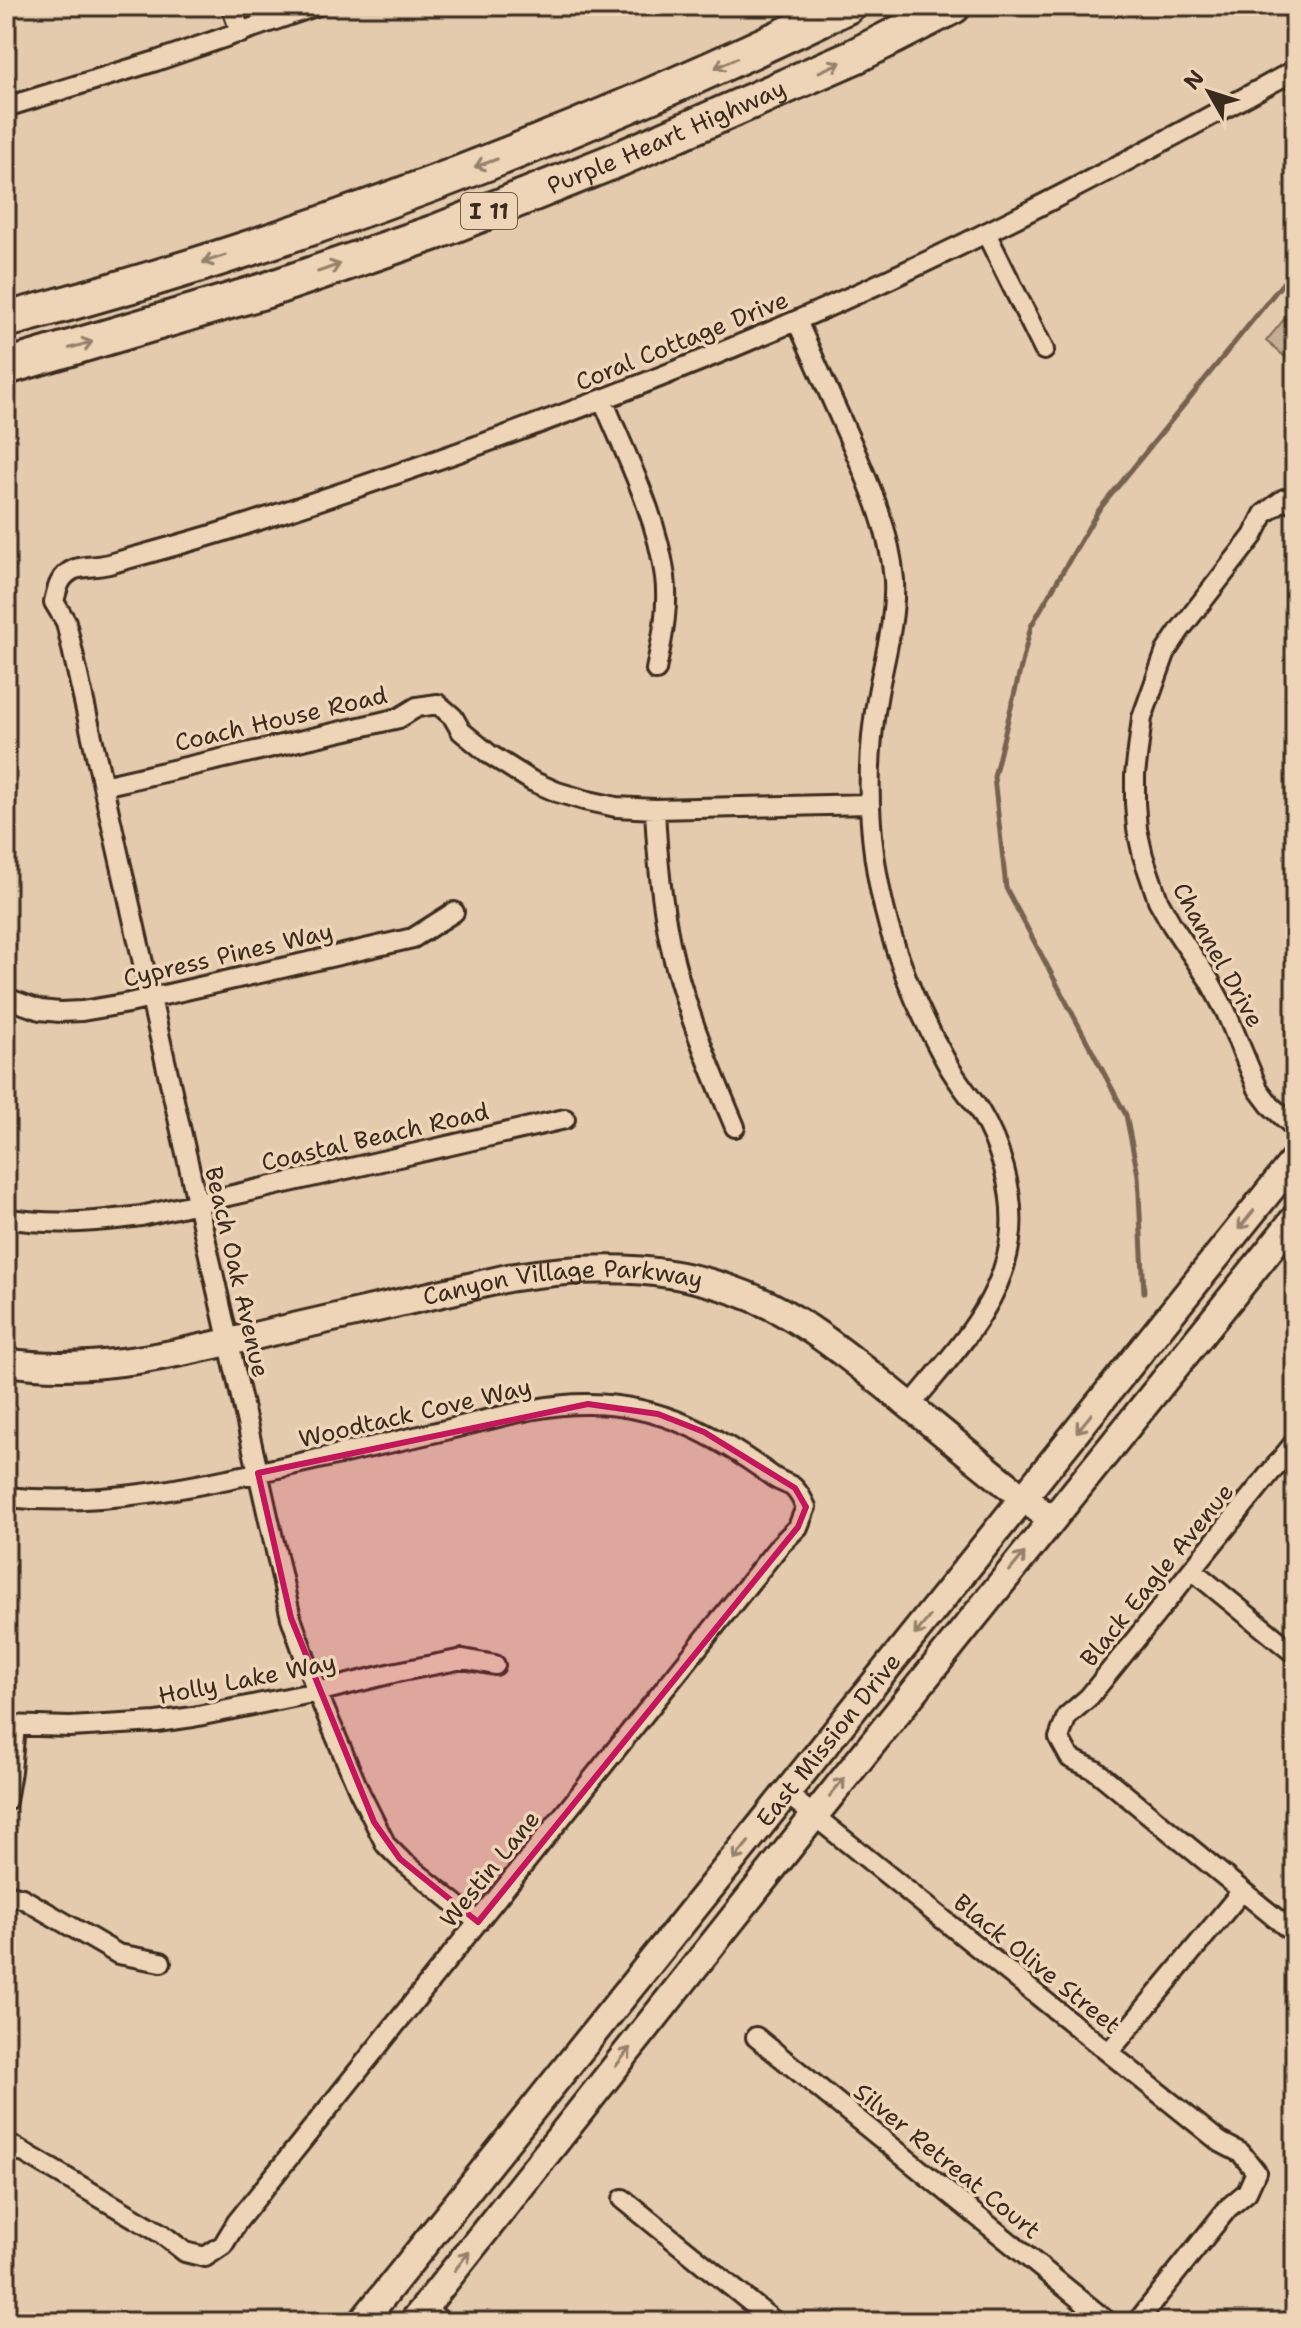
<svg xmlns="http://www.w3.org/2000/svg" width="1301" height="2328" font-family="'Shantell Sans',sans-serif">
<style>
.green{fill:#c5ad93;stroke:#806c58;stroke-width:2}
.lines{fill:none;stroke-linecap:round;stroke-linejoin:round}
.stream{stroke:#766250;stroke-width:5}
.street-casing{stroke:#3b2a1e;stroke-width:24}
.secondary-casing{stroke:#3b2a1e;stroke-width:32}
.highway-casing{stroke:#3b2a1e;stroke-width:40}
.street{stroke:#efd5b7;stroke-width:18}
.secondary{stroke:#efd5b7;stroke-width:26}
.highway{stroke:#efd5b7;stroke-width:34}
.oneway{stroke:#95806a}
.marked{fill:#c2185b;fill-opacity:0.2;stroke:#c2185b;stroke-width:6;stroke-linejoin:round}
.labels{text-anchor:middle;stroke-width:7;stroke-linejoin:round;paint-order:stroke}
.shield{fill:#efd5b7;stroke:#715d4c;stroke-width:2}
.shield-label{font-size:22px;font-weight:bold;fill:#3b2a1e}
.street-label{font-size:24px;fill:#3b2a1e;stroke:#efd5b7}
</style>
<rect width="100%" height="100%" fill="#e4cbae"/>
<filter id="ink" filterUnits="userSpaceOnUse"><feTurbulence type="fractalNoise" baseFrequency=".0125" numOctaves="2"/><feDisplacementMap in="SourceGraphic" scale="16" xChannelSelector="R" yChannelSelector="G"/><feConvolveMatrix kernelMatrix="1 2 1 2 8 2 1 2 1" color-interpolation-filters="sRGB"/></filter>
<g filter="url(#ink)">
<path class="green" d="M1295,306v59l-29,-24z"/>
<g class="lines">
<path class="stream" d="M1144,1293l-6,-118 -12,-60 -120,-227 -12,-111 37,-151 67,-115 197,-243"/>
<defs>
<path id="street" d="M231,6l10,27
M6,107l150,-46 160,-55
M986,233l58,117
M797,321c18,40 36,80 54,121 19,44 39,89 43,138 2,39 -9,75 -16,113 -14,78 -10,158 11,234 14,48 34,94 59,138 9,16 21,30 31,45 21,35 35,80 32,121 -5,71 -59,123 -101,175
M603,400c23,56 54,115 62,177 4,31 -3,62 -9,93
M1295,503l-11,-4 -20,15 -11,22 -73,94 -14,21 -24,67 -7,57v28l2,26 6,27 15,44 14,25 37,55 17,32 32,77 12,16 25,23
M103,786l296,-68 18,-11 21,-3 15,13 8,14 28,23 43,27 25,11 27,8 32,7 39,2 214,-5
M655,809c2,45 6,90 15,134 14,64 40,124 65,184
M6,998l34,12 20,2 22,-1 47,-8 284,-65 41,-26
M6,1218c46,8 89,4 135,-2l424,-97
M1295,1442l-206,255 -22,19 -8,22 11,20 25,12 200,164
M6,1497c96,10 189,-10 281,-31 52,-12 103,-23 154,-35 48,-11 99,-28 149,-27 71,1 126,31 182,72 6,5 15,7 21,11 6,5 10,14 13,20l-8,20 -18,18 -543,677 -14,23 -18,12 -20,-5 -23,-18 -156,-92
M1192,1570l103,84
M6,1725l64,2 87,-5 36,-5 124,-25 80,-20 66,-13 32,6
M787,1794l433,348 21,11 15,19 -9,20 -19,16 -91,114
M6,1801l5,-30 4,-45
M6,1894l16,4 96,56 43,8
M478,1922l-78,-63 -14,-14 -26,-52 -43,-101 -26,-74 -225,-996 -12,-20c3,-14 6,-27 21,-33 10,-3 23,-2 34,-5 46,-13 93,-25 138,-40 185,-60 368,-125 546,-202 173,-74 338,-162 502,-252
M756,2037l352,285
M1109,2052l133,-161
M623,2199l152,123
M425,2308l17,14"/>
<g id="secondary">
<path id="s1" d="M6,1362c91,14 182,-11 270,-31 78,-18 155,-35 232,-53 92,-15 175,-14 261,27 42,21 77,50 114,79 52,42 103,85 156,126"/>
<path d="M6,2320l3,2"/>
<path id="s2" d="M362,2322l933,-1163"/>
<path d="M413,2322l402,-507 480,-597"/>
</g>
<g id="highway">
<path d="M6,320c290,-76 571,-184 841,-314"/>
<path id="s3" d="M6,367l261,-77 169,-58 183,-73 236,-103 98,-50"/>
</g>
</defs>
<use href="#street" class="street-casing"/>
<use href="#secondary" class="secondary-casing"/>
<use href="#highway" class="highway-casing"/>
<use href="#street" class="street"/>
<use href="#secondary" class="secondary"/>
<use href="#highway" class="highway"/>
</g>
<defs><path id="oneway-shaft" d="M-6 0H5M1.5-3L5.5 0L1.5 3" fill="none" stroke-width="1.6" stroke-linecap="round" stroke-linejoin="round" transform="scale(2)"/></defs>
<g class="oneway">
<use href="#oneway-shaft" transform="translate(726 63) rotate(155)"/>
<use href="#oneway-shaft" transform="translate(830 67) rotate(-24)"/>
<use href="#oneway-shaft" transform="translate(486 163) rotate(160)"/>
<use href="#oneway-shaft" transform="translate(214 259) rotate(162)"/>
<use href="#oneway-shaft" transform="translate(329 268) rotate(-19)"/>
<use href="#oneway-shaft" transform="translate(81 345) rotate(-16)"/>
<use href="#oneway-shaft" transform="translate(1246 1220) rotate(129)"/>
<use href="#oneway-shaft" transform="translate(1084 1423) rotate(129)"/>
<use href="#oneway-shaft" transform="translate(1017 1562) rotate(-51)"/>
<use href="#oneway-shaft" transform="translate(922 1626) rotate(129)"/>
<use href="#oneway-shaft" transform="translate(837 1787) rotate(-51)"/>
<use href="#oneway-shaft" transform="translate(741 1851) rotate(129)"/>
<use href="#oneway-shaft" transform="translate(623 2057) rotate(-52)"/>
<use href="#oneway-shaft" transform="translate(462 2261) rotate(-52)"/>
</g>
</g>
<path class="marked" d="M588,1404l70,10 46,18 91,56 11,19 -8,20 -320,395 -78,-63 -26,-37 -83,-204 -33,-145z"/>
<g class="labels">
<rect class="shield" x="461" y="193" width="56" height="36" rx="6"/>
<g class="shield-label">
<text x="489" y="219">I 11</text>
</g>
<g class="street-label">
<text dy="8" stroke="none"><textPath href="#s3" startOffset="700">Purple Heart Highway</textPath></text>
<text transform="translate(682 341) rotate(-22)" y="8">Coral Cottage Drive</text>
<text transform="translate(281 719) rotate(-13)" y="8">Coach House Road</text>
<text transform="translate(228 955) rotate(-13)" y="8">Cypress Pines Way</text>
<text transform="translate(1218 955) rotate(61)" y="8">Channel Drive</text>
<text transform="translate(375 1137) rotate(-13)" y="8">Coastal Beach Road</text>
<text transform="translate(237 1272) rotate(77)" y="8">Beach Oak Avenue</text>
<text dy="8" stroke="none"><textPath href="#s1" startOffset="566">Canyon Village Parkway</textPath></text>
<text transform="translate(415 1413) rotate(-13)" y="8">Woodtack Cove Way</text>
<text transform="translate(1157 1575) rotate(-51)" y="8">Black Eagle Avenue</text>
<text transform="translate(247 1679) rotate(-11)" y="8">Holly Lake Way</text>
<text dy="8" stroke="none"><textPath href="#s2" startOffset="746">East Mission Drive</textPath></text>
<text transform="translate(490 1869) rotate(-51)" y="8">Westin Lane</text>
<text transform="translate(1037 1964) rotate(39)" y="8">Black Olive Street</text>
<text transform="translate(947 2161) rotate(39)" y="8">Silver Retreat Court</text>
</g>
</g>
<rect width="1301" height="2328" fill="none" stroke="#efd5b7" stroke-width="32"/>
<rect x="16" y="16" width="1269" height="2296" fill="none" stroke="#3b2a1e" stroke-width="3" filter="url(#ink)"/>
<g transform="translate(1209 92) rotate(309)" stroke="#efd5b7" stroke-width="6" paint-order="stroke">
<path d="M0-6L14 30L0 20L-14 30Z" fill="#3b2a1e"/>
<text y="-12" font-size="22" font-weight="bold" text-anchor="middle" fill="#3b2a1e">N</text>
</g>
</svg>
